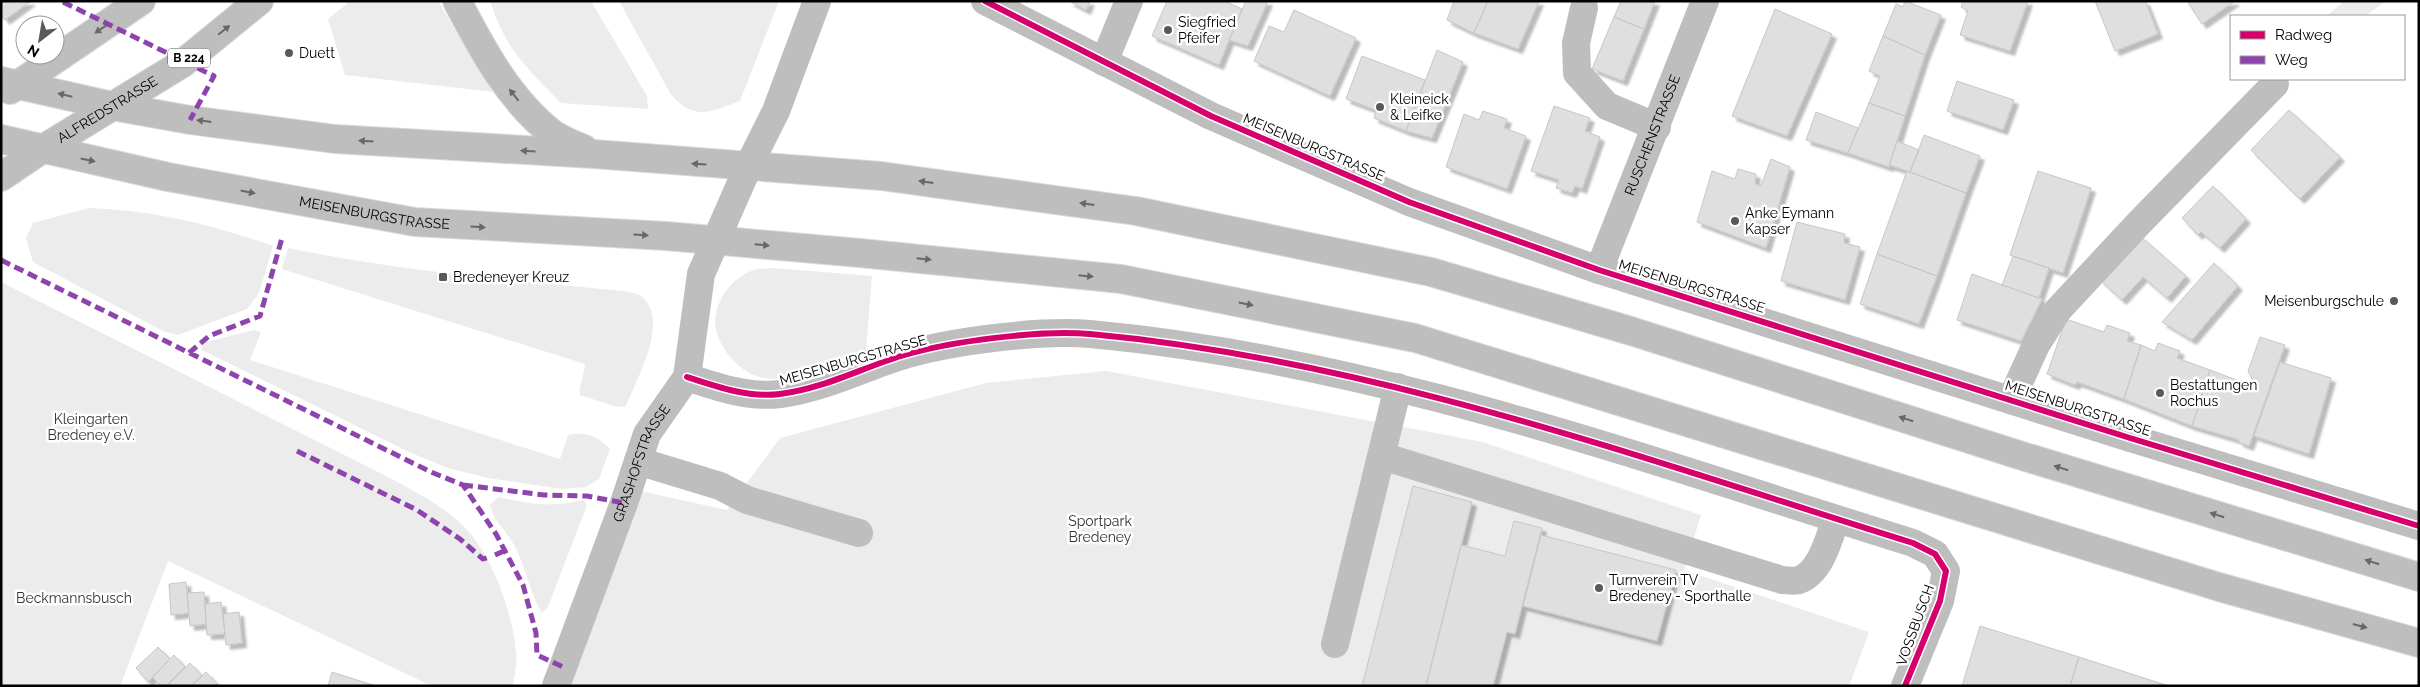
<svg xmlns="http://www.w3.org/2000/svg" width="2420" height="687" font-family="Raleway,sans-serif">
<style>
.green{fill:#ececec}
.building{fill:#dfdfdf;stroke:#c7c7c7;filter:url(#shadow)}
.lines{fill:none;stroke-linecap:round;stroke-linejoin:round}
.major-casing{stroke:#dbdbdb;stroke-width:30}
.minor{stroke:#bebebe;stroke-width:28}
.major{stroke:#bebebe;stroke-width:28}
.quiet{stroke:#8e44ad;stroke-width:5;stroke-dasharray:10 5;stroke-linecap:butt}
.cycleway-casing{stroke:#fff;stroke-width:9}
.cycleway{stroke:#d6006c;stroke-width:6}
.oneway{fill:#686868}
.poi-dot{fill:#595959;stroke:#fff;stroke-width:2}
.labels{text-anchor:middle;stroke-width:5;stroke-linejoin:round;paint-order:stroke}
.shield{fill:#fff;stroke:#4c4c4c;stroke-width:1}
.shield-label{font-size:12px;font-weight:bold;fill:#000}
.poi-label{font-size:14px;fill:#000;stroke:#fff;text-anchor:start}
.street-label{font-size:14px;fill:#000;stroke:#fff}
.park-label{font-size:14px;fill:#333;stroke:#fff}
</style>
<defs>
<filter id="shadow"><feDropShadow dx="4.5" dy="4.5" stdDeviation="1" flood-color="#0004"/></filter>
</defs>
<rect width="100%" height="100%" fill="#fff"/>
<path class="green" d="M350,1h88l43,73 13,18 -149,-17 -17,-56z
M490,1h101l56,95 1,13 -87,-6c-35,-36 -55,-53 -71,-102z
M619,1h160l-39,100c-29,11 -47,21 -70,-8z
M2344,1h42l-21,15h-38z
M89,208c64,2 124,17 184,38l-14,47 -12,16 -69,26 -13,-3 -132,-70 -7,-24 7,-15z
M288,248c111,23 223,32 335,43 6,1 15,2 19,6 28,24 -5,81 -16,109l-9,1 -37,-12c-2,-9 5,-21 5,-31l-303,-95z
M774,268l98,8 -6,74c-23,8 -71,28 -94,29 -27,0 -51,-26 -56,-50 -5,-23 14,-50 35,-58 7,-3 16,-2 23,-3z
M1,282l391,197c23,13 48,25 67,43 32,28 53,88 57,130 2,10 -2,23 -3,34h-81l-264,-125 -48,125h-119z
M254,330l7,2 -11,28 310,99 8,-24c17,-4 30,1 42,14l-11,30 -13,8 -24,2 -74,-11 -40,-10 -39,-16 -207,-102 -1,-3 5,-5z
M1106,371l377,71 218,73 -17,55 185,62 -20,54h-1290l72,-197 96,21 53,-72 206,-55z
M498,497c33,7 51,11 85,3l4,5 -39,102 -6,6c-13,-21 -16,-47 -28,-68 -8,-15 -20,-23 -24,-40z"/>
<path class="building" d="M1,1h30l-26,19 -4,-6z
M1069,1h21l-4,9z
M1167,1h57l18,8 -23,56 -67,-29z
M1246,1h22l-20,45 -19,-6z
M1454,1h34l-14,32 -27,-13z
M1488,1h51l-21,48 -44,-16z
M1621,1h34l-11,28 -30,-12z
M1905,1l36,14 -16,40 -42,-19 13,-32 7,3z
M1963,1h65l-18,50 -50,-16 8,-24 -7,-4z
M2095,1h50l13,33 -43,17z
M2187,1h48l-33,23z
M1775,9l57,25 -45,102 -55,-20z
M1294,10l62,28 -26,58 -76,-35 15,-35 15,6z
M1614,17l30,12 -21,52 -31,-12z
M1883,36l42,19 -20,61 -36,-13 11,-27 -11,-5z
M1437,50l26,12 -31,76 -26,-7z
M1362,56l63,24 -19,51 -32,-13 2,-8 -30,-11z
M1957,81l57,19 -11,30 -56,-19z
M1869,103l36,13 -16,51 -41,-14z
M1554,106l36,12 -5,13 15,6 -18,52 -7,-3 -3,7 -16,-5 3,-8 -28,-9z
M2289,110l51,47 -40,42 -49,-49z
M1483,111l24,8 -3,9 22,8 -19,53 -61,-22 18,-53 15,6z
M1816,112l42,16 -10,25 -42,-13z
M1924,135l56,21 -14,37 -56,-21z
M1897,141l22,9 -9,22 -21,-7z
M1771,159l19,8 -24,81 -69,-26 15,-51 23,8 3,-10 18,5 -1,10 6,2z
M1907,171l59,22 -29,83 -60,-22z
M2038,171l53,17 -28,85 -53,-18z
M2213,186l33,33 -26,29 -19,-16 -3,3 -16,-17z
M1797,222l48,12 -1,9 16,4 -15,53 -64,-19z
M2140,236l46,40 -19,22 -24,-21 -21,23 -22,-20z
M1877,254l60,22 -18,48 -59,-20z
M2013,256l36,12 -10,30 -37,-13z
M2214,263l24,23 -46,54 -30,-18z
M1972,274l70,25 -21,42 -64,-21z
M2066,319l38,13 3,-7 23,8 -3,8 14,4 -17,54 -47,-17 -2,3 -28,-11z
M2260,337l25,8 -36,101 -10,-4v-2l-47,-14 18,-56 40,15 2,-6 -4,-8z
M2158,343l22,8 -3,7 33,12 -18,56 -68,-27 17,-54 14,6z
M2280,362l51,16 -22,76 -55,-18z
M1413,486l59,16 -46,184h-64z
M1514,521l28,7 -27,106 -8,-2 -14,54h-67l35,-141 44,11z
M1541,535l135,35 -19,71 -134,-35z
M186,582l3,31 -18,2 -2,-31z
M204,592l2,32 -16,2 -3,-33z
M221,602l4,32 -18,1 -2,-31z
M239,612l3,31 -16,2 -3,-31z
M1980,626l99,31 -9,29h-108z
M158,647l12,12 -22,23 -12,-14z
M174,655l11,12 -19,19h-5l-9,-9z
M2079,657l90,29h-99z
M190,663l12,13 -11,10h-22l-1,-1z
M206,672l11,12 -2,2h-24z
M332,672l44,14h-48z"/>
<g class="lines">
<defs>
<g id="major">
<path d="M457,1c25,48 52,99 96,133 9,6 21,11 31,15"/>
<path d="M1,81l111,25 78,14 145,19 259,15 287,22 255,35 295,61 200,59 388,124 400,122"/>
<path d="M10,90l131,-89"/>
<path id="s3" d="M1,139l167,38 247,45 251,14 194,17 261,26 294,59 804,249 200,56"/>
<path id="s4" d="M1,177l40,-27 142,-87 76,-62"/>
</g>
</defs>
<use href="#major" class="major-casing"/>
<g class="minor">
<path d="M985,1l226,115 198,86 190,68 531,168 289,88"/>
<path d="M1584,8l-8,35 1,30 30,33 50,21"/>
<path d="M1104,62l25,-61"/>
<path id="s1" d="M1599,270l106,-269"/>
<path d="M687,377c30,10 62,21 93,17 42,-5 82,-26 121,-38 50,-15 137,-26 189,-22 284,26 553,125 823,209l22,11 11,17 -6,30 -35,85"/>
<path d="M2011,400l25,-55 22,-35 82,-88 135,-138"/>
<path d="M1382,456l400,124c5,0 13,2 17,0 22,-8 30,-42 37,-61"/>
<path d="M638,461l82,25 27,14 112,33"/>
<path d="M1335,644l63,-257"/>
<path id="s2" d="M556,686l68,-183 23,-69 40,-57 14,-103 47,-107 28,-56 41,-110"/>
</g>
<use href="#major" class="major"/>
<path class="quiet" d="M63,2l151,74 -24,44
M1,260l430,212 32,13 33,49 27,51 13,48 1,22 26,12
M189,353l20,-17 51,-20 22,-78
M297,451l120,59 43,29 23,20 6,-2
M463,485l81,10 43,1 37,7
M495,555l11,-5"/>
<defs>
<path id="cycleway" d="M985,1l226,115 198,86 190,68 531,168 289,88
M687,377c30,10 62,21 93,17 42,-5 82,-26 121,-38 50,-15 137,-26 189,-22 284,26 553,125 823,209l22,11 11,17 -6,30 -35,85"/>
</defs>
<use href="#cycleway" class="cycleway-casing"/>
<use href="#cycleway" class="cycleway"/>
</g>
<defs><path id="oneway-solid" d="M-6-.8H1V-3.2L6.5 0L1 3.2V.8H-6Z" transform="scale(1.25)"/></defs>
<g class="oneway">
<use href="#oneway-solid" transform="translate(101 29) rotate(146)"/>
<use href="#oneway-solid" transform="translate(224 30) rotate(-39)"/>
<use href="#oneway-solid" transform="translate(65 95) rotate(-167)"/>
<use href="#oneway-solid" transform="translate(514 95) rotate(-128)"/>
<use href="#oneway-solid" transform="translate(204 121) rotate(-173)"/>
<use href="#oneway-solid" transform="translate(366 141) rotate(-177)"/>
<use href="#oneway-solid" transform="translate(528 151) rotate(-177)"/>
<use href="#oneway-solid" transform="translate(88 160) rotate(12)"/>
<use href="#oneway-solid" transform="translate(699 164) rotate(-176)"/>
<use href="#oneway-solid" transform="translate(926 182) rotate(-172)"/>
<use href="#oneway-solid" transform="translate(248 192) rotate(11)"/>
<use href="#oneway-solid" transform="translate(1087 204) rotate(-172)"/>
<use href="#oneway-solid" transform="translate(478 227) rotate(3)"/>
<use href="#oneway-solid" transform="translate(641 235) rotate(3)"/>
<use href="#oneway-solid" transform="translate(762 245) rotate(5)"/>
<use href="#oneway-solid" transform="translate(924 259) rotate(6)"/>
<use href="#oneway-solid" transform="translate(1086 276) rotate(6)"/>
<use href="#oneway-solid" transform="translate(1246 304) rotate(11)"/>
<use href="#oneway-solid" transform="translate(1906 419) rotate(-162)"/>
<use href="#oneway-solid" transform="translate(2061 468) rotate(-163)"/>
<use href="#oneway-solid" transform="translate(2217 515) rotate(-163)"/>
<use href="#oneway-solid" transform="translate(2372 562) rotate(-163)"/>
<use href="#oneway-solid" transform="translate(2360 626) rotate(15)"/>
</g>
<g class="poi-dot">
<circle cx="1168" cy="30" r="5"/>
<circle cx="289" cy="53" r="5"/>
<circle cx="1380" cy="107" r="5"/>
<circle cx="1735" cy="221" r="5"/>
<rect x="438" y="272" width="10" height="10" rx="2.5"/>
<circle cx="2394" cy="301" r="5"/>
<circle cx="2160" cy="393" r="5"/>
<circle cx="1599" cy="588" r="5"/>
</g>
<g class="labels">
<rect class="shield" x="168" y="48.5" width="42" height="19" rx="4"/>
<g class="shield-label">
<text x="189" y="62">B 224</text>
</g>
<g class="poi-label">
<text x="1178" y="27">Siegfried<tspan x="1178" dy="16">Pfeifer</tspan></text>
<text x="299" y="58">Duett</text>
<text x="1390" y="104">Kleineick<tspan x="1390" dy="16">&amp; Leifke</tspan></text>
<text x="1745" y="218">Anke Eymann<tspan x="1745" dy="16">Kapser</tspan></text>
<text x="453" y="282">Bredeneyer Kreuz</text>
<text x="2384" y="306" text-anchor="end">Meisenburgschule</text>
<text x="2170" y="390">Bestattungen<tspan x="2170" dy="16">Rochus</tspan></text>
<text x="1609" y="585">Turnverein TV<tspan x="1609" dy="16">Bredeney - Sporthalle</tspan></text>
</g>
<g class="street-label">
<text dy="5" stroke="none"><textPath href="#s4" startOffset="126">ALFREDSTRASSE</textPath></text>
<text dy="5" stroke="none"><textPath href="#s1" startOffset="145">RUSCHENSTRASSE</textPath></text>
<text transform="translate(1314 147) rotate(23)" y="5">MEISENBURGSTRASSE</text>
<text dy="5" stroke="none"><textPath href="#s3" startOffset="381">MEISENBURGSTRASSE</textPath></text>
<text transform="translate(1692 286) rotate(17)" y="5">MEISENBURGSTRASSE</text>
<text transform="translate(853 360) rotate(-16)" y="5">MEISENBURGSTRASSE</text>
<text transform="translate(2078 408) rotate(18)" y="5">MEISENBURGSTRASSE</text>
<text dy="5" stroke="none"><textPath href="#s2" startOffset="239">GRASHOFSTRASSE</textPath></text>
<text transform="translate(1915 625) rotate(-70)" y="5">VOSSBUSCH</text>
</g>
<g class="park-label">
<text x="91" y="424">Kleingarten<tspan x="91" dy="16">Bredeney e.V.</tspan></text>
<text x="1100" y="526">Sportpark<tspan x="1100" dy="16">Bredeney</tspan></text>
<text x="74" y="603">Beckmannsbusch</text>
</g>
</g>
<rect width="2420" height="687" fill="none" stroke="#000000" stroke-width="5"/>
<rect x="2230" y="15" width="175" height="65" fill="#ffffff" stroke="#999999"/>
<rect x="2240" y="31" width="25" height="8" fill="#d6006c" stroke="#999999"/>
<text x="2275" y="40" font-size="15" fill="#000000">Radweg</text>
<rect x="2240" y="56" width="25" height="8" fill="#8e44ad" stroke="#999999"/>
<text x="2275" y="65" font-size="15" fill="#000000">Weg</text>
<g transform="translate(40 40) rotate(211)"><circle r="24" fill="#ffffff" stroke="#999999"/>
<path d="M0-4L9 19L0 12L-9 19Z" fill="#595959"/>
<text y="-8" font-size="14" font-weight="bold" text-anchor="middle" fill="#000000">N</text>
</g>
</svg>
